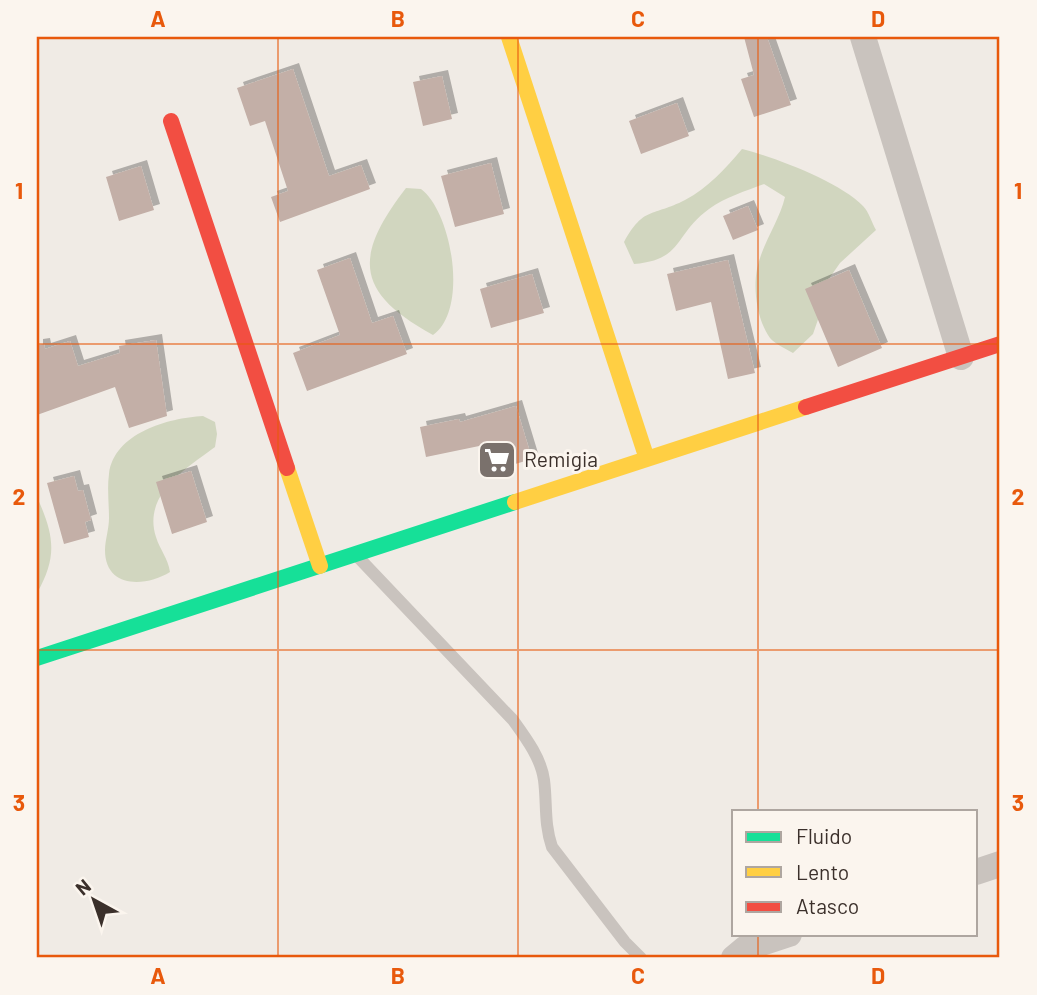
<svg xmlns="http://www.w3.org/2000/svg" width="1037" height="995" font-family="Barlow,sans-serif">
<style>
.green{fill:#d1d6bf}
.building{fill:#c3afa7;filter:url(#shadow)}
.lines{fill:none;stroke-linecap:round;stroke-linejoin:round}
.lane{stroke:#c9c3be;stroke-width:12}
.street{stroke:#c9c3be;stroke-width:26}
.fast{stroke:#16e098;stroke-width:16}
.slow{stroke:#ffcf43;stroke-width:16}
.jam{stroke:#f24e42;stroke-width:16}
.grid{fill:none;stroke:#e8590c;stroke-width:2;stroke-opacity:0.55}
.labels{text-anchor:middle;stroke-width:6;stroke-linejoin:round;paint-order:stroke}
.poi-label{font-size:21px;fill:#3b302b;stroke:#fbf5ee;text-anchor:start}
.neatline{fill:none;stroke:#e8590c;stroke-width:2.5}
.grid-label{font-size:23px;text-anchor:middle;font-weight:bold;fill:#e8590c}
</style>
<defs>
<filter id="shadow"><feDropShadow dx="6" dy="-6" stdDeviation="0" flood-color="#0004"/></filter>
</defs>
<rect width="100%" height="100%" fill="#f0ebe5"/>
<path class="green" d="M742,149c32,8 98,33 121,57 6,6 9,17 13,24l-36,33 -14,20 -4,25 -9,26 -20,19c-7,-4 -18,-9 -23,-15 -13,-18 -17,-48 -13,-69 5,-25 22,-47 28,-72l-21,-13c-18,7 -39,13 -55,25 -35,25 -25,51 -75,55l-10,-22c20,-36 28,-25 61,-42 23,-12 40,-31 57,-51z
M406,188l15,1c31,23 48,121 12,146 -79,-43 -79,-79 -27,-147z
M203,416l12,6 2,12 -2,13c-28,21 -73,47 -59,90 4,13 12,21 14,35 -24,15 -65,17 -65,-22 0,-10 4,-21 4,-32 0,-14 -2,-30 0,-44 5,-41 59,-56 94,-58z
M37,497c17,38 21,59 0,96z"/>
<path class="building" d="M744,37h23l24,68 -37,12 -13,-38 13,-4z
M293,69l36,107 32,-11 9,24 -90,33 -9,-25 17,-6 -23,-70 -15,5 -13,-38z
M442,76l10,43 -29,7 -10,-44z
M677,103l12,33 -48,18 -12,-33z
M491,163l13,51 -49,13 -14,-51z
M141,166l13,44 -35,11 -13,-44z
M748,206l10,24 -25,10 -10,-24z
M350,258l22,65 21,-7 14,38 -100,37 -14,-38 47,-18 -23,-65z
M728,260l27,113 -27,6 -17,-77 -35,9 -9,-37z
M849,270l33,78 -44,19 -33,-78z
M532,274l12,39 -53,15 -11,-39z
M156,340l11,76 -38,12 -14,-41 -78,28v-70l7,-1 1,5 25,-8 8,25 42,-13 -1,-7z
M516,406l16,53 -40,12 -8,-26 -58,12 -6,-30 39,-8 1,3z
M191,471l16,51 -35,12 -16,-52z
M74,476l4,15 5,-1 8,30 -6,2 4,15 -25,7 -17,-61z"/>
<g class="lines">
<path class="lane" d="M358,557l155,163c13,18 28,38 31,60 3,23 0,44 8,67l73,95 16,16"/>
<path class="street" d="M863,37l98,320
M976,872l24,-8
M734,958l12,-10 43,-14"/>
<path class="fast" d="M37,658l478,-156"/>
<path class="slow" d="M509,37l138,422
M287,468l33,98
M515,502l291,-95"/>
<path class="jam" d="M171,121l116,347
M806,407l194,-63"/>
</g>
<path class="grid" d="M278,37v921M518,37v921M758,37v774M37,344h963M37,650h963M758,934v24"/>
<defs>
<symbol id="supermarket-square" viewBox="-11 -11 22 22"><rect x="-9" y="-9" width="18" height="18" rx="4" fill="#7a716c" stroke="#fbf5ee"/><path d="M-6-5.5h2.5l.6 2H6L4.5 2H-2.5L-4.4-4H-6ZM-1.5 3.2a1.3 1.3 0 1 0 .1 0ZM3 3.2a1.3 1.3 0 1 0 .1 0Z" fill="#fff"/></symbol>
</defs>
<g fill-rule="evenodd">
<use href="#supermarket-square" x="475" y="438" width="44" height="44"/>
</g>
<g class="labels">
<g class="poi-label">
<text x="524" y="467">Remigia</text>
</g>
</g>
<rect width="1037" height="995" fill="none" stroke="#fbf5ee" stroke-width="77"/>
<rect x="732" y="810" width="245" height="126" fill="#fbf5ee" stroke="#aea6a0" stroke-width="2"/>
<rect x="746" y="832" width="35" height="10" fill="#16e098" stroke="#aea6a0" stroke-width="2"/>
<text x="796" y="844" font-size="21" fill="#3b302b">Fluido</text>
<rect x="746" y="867" width="35" height="10" fill="#ffcf43" stroke="#aea6a0" stroke-width="2"/>
<text x="796" y="880" font-size="21" fill="#3b302b">Lento</text>
<rect x="746" y="902" width="35" height="10" fill="#f24e42" stroke="#aea6a0" stroke-width="2"/>
<text x="796" y="914" font-size="21" fill="#3b302b">Atasco</text>
<g transform="translate(94 900) rotate(320)" stroke="#fbf5ee" stroke-width="5" paint-order="stroke">
<path d="M0-5L12 26L0 18L-12 26Z" fill="#3b302b"/>
<text y="-10" font-size="19" font-weight="bold" text-anchor="middle" fill="#3b302b">N</text>
</g>
<rect x="38" y="38" width="960" height="918" class="neatline"/>
<g class="grid-label">
<text x="158" y="27">A</text>
<text x="398" y="27">B</text>
<text x="638" y="27">C</text>
<text x="878" y="27">D</text>
<text x="19" y="199">1</text>
<text x="1018" y="199">1</text>
<text x="19" y="505">2</text>
<text x="1018" y="505">2</text>
<text x="19" y="811">3</text>
<text x="1018" y="811">3</text>
<text x="158" y="984">A</text>
<text x="398" y="984">B</text>
<text x="638" y="984">C</text>
<text x="878" y="984">D</text>
</g>
</svg>
